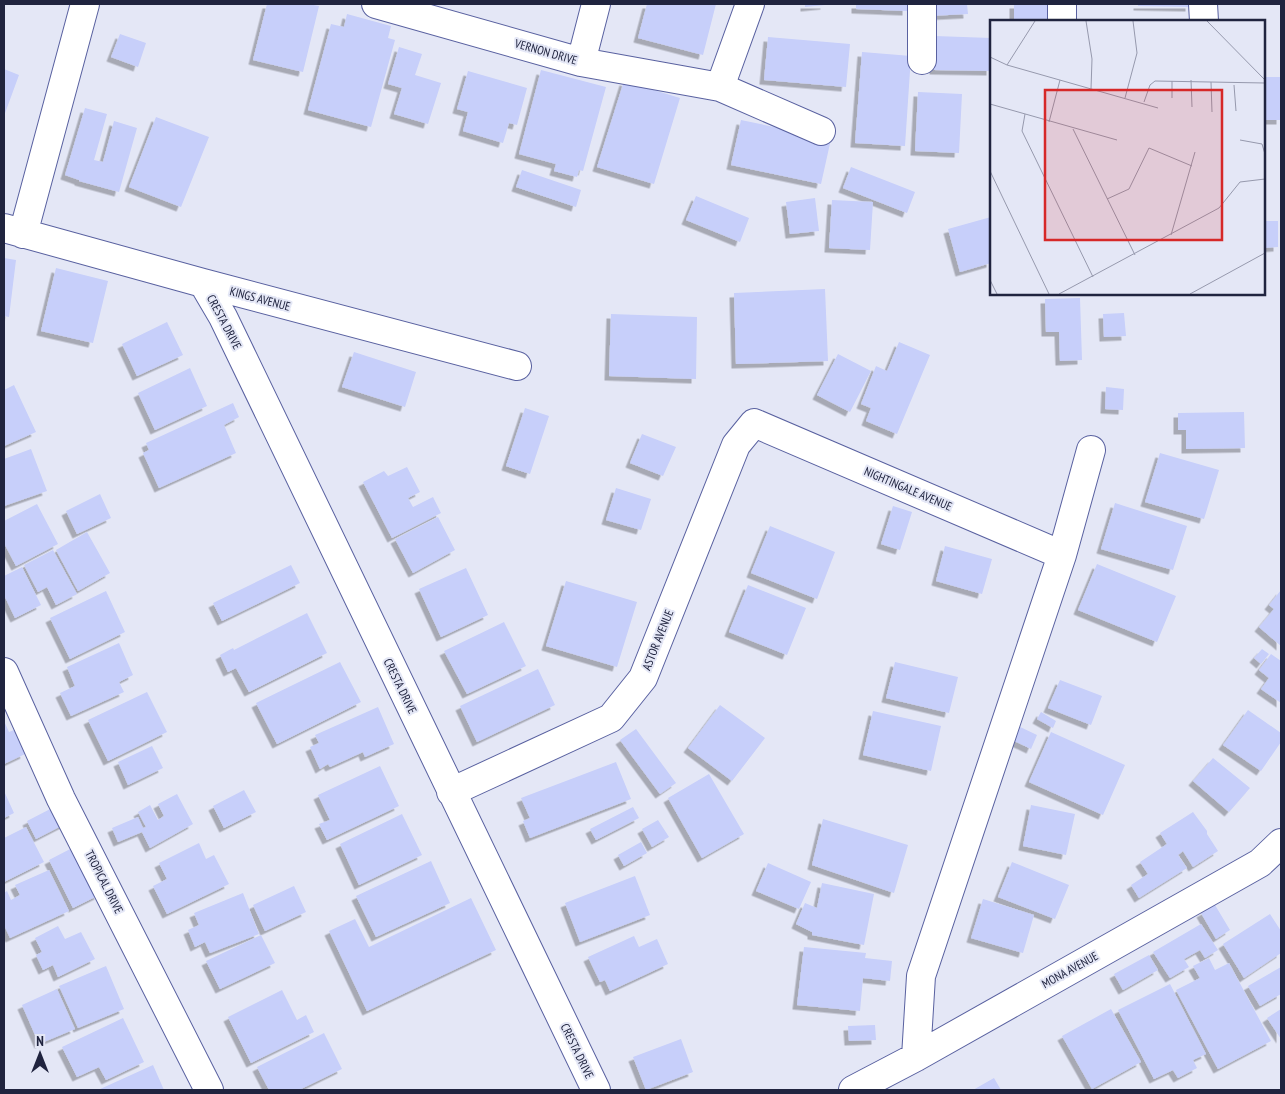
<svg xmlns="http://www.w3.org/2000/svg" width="1285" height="1094" font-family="'PT Sans Narrow',sans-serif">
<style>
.building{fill:#c7cffa;filter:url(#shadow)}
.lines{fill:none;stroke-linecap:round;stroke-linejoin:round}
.street-casing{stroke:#5961a0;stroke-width:30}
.street{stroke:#fff;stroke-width:28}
.labels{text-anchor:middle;stroke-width:4;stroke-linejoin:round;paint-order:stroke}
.street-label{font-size:12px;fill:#20243f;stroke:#e4e7f6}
.inset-road{fill:none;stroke:#9699ad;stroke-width:1}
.view{fill:#d62828;fill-opacity:0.15;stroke:#d62828;stroke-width:2.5}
.inset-edge{fill:none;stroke:#20243f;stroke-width:2.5}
</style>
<defs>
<filter id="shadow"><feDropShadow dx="-4.5" dy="4.5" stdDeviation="0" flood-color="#0004"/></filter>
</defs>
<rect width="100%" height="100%" fill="#e4e7f6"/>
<path class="building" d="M267,4h41l11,2 -16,66 -50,-12z
M647,4h69l-13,51 -65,-17z
M805,4h20v1l-20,2z
M856,4h51v7l-51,-2z
M928,4h39l1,10 -39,2z
M1014,4h45v17h-45z
M1138,4h52v3l-52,-1z
M347,14l44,12 -3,12 7,2 -24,87 -63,-17 23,-86 13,3z
M1122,19h35v2h-35z
M120,34l26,9 -8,24 -27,-10z
M935,36l56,2v33l-57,-1z
M768,37l82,7 -4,43 -82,-7z
M399,47l23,7 -7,21 26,8 -13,41 -34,-10 8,-26 -14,-4z
M862,52l49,4 -6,90 -50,-3z
M4,69l15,6 -15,41z
M541,70l65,17 -23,84 -4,-1 -2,7 -23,-6 2,-7 -37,-10z
M468,71l59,17 -10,37 -8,-2 -6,20 -40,-12 5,-19 -11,-3z
M1264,77h17v43h-17z
M624,81l56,17 -26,86 -57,-17z
M918,92l44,2 -3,59 -44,-2z
M85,108l22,6 -13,46 9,2 11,-41 23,7 -18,64 -40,-11v-1l-14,-5z
M156,117l53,20 -28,70 -52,-20z
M741,120l90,19 -10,45 -90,-19z
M851,167l64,25 -8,21 -64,-25z
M522,170l59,20 -5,17 -60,-20z
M696,196l53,22 -9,24 -54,-22z
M815,198l4,33 -29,3 -4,-32z
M832,200l41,2 -3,48 -41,-2z
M991,217v46l-31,9 -12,-43z
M1264,221h14v26l-14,1z
M4,258l12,2 -7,57 -5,-1z
M56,268l52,13 -15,62 -52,-12z
M825,289l3,72 -92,3 -2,-71z
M1080,298l2,62 -22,1 -1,-29h-13l-1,-33z
M1124,313l2,23 -22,1 -1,-23z
M611,314l86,3 -1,62 -87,-3z
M167,322l16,33 -46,21 -15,-32z
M899,342l31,13 -33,79 -31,-13 5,-13 -10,-4 15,-38 11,5z
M354,352l62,20 -11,35 -63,-20z
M838,354l33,17 -21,41 -33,-17z
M190,368l17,38 -52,24 -17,-37z
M14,385l22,47 -32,14v-56z
M1106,387l18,2 -1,21 -18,-1z
M233,403l6,14 -15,8 12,28 -77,35 -16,-35 6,-3 -3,-7z
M525,408l24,8 -19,58 -24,-8z
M1244,412l1,36 -59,1v-19h-8v-17z
M642,434l34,13 -13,29 -33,-13z
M31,449l16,42 -43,15v-47z
M1160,453l59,17 -15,49 -59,-17z
M407,467l13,25 -12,6 5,9 20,-10 8,16 -49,25 -29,-56 21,-11 4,5z
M616,488l35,11 -10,31 -35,-10z
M100,494l11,24 -34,16 -11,-23z
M1115,503l72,23 -14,44 -72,-21z
M37,504l21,40 -42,22 -12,-23v-22z
M893,506l19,6 -12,38 -19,-6z
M438,517l17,33 -42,23 -18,-34z
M770,526l65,26 -18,47 -66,-26z
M87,532l23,41 -32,18 -22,-41z
M945,546l47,13 -10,35 -46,-13z
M53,550l24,44 -21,11 -9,-18 -9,5 -14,-27z
M1097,564l79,32 -19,46 -79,-32z
M291,565l9,18 -78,38 -9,-18z
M22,567l19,38 -26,13 -11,-23v-19z
M466,568l22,47 -47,22 -22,-48z
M566,581l71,21 -20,65 -71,-21z
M748,585l58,23 -19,47 -58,-23z
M1281,590v56l-22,-19 15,-18 -5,-4z
M106,591l19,41 -55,27 -20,-41z
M307,613l20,40 -78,39 -13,-24 -8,4 -8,-17 13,-7 1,2z
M504,622l22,44 -59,28 -23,-43z
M119,643l14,32 -14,7 5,10 -53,24 -11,-23 15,-7 -8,-19z
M1262,649l7,5 -8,10 -7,-6z
M1271,654l10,7v42l-20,-14 8,-11 -10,-8z
M340,662l21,40 -84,42 -21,-41z
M895,662l63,15 -9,36 -63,-15z
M538,669l17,36 -78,37 -17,-36z
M1060,680l42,16 -11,29 -43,-17z
M147,692l20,40 -59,29 -20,-41z
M720,705l45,33 -33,43 -44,-33z
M378,707l16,37 -29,13 -2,-5 -33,15 -2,-3 -8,5 -10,-22 9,-4 -4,-8z
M1248,710l33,23v9l-20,29 -38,-26z
M873,711l68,15 -10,45 -68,-16z
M1041,712l15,9 -3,7 -16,-9z
M4,721l5,11 5,-2 11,24 -21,10z
M1016,725l21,10 -6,14 -21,-10z
M636,729l40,54 -16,11 -40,-54z
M1051,732l74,33 -22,50 -74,-33z
M152,746l11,22 -35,17 -10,-23z
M1213,758l37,30 -21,24 -36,-31z
M616,762l15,37 -101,39 -7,-17 7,-3 -9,-20z
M380,766l19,40 -72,34 -8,-16 11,-4 -12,-25z
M709,774l35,60 -42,24 -34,-60z
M244,790l12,22 -32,16 -11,-22z
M4,791l10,22 -10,5z
M177,794l16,30 -43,24 -8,-16 -24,10 -6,-14 26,-11 5,11 3,-1 -8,-15 12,-7 8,15 6,-4 -6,-12z
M1031,805l44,9 -9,41 -43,-9z
M56,806l9,18 -29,15 -9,-18z
M633,807l6,11 -43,22 -6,-11z
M1193,812l14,19v3l11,17 -25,16 -10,-16 -5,4 9,13 -48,30 -8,-13 17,-11 -8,-12 27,-18 -7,-11z
M402,814l20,41 -63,30 -19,-41z
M823,819l85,26 -14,48 -82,-28z
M658,820l11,17 -17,10 -10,-18z
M26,827l18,35 -40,20v-44z
M641,842l6,11 -23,13 -6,-11z
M199,843l7,16 8,-4 15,29 -62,30 -14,-28 14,-7 -8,-16z
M74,847l25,48 -26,13 -24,-48z
M431,861l19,42 -74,34 -20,-41z
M1012,862l57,23 -14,34 -57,-22z
M768,863l43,19 -12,27 -43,-18z
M49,870l20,41 -59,27 -6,-13v-32l3,-2 4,9 9,-5 -5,-10z
M635,876l15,39 -70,27 -15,-39z
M822,883l52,11 -10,51 -52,-10v-3l-16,-8 9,-21 12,5z
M294,886l12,26 -41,19 -12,-26z
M243,893l16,41 -49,19 -5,-11 -10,5 -7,-17 11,-5 -5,-12z
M471,898l25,52 -129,61 -38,-80 26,-12 14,28z
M983,899l51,16 -11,38 -52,-15z
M1215,905l15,25 -14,9 -15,-26z
M1270,914l11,17v22l-37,25 -21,-34z
M1201,924l17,26 -13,8 -5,-8 -16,9 5,8 -19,11 -17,-26z
M58,926l7,13 16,-7 14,27 -37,18 -5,-12 -10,5 -7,-15 6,-3 -7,-14z
M261,935l14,28 -55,26 -14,-28z
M634,936l5,11 18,-8 11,25 -58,27 -5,-11 -5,2 -12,-25z
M804,947l62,6 -1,5 27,3 -2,20 -27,-3 -3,33 -63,-6z
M1149,955l9,15 -35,20 -9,-16z
M1209,958l6,12 14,-7 42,78 -53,28 -42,-79 24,-12 -7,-12z
M106,966l18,43 -46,19 -19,-42z
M1281,967v27l-21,12 -12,-20z
M1170,984l36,70 -13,6 4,8 -19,10 -5,-8 -19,9 -36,-69z
M57,989l18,40 -36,15 -17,-39z
M282,990l15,30 9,-5 8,17 -63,31 -23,-46z
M1111,1009l30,53 -49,27 -30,-53z
M1281,1009v30l-14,-21z
M123,1018l21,44 -38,18 -7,-13 -22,10 -15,-30z
M875,1025l1,15 -27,1 -1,-15z
M324,1033l18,36 -43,21h-30l-12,-23z
M681,1039l12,33 -47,18 -13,-33z
M153,1065l11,25h-66z
M994,1078l7,12h-28z"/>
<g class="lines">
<defs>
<path id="street" d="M376,4l205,58 139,25 101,44
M922,4v56
M1062,4v17
M1203,4l1,17
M581,62l15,-58
M720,87l30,-83
M4,228l199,55 314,83
M23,234l62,-230
M203,283l20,34 373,773
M4,672l57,127 148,291
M451,792l160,-74 32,-40 93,-233 18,-22 308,132
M916,1057l5,-81 141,-421 29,-105
M853,1090l63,-33 344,-194 21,-20"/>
</defs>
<use href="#street" class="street-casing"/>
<use href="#street" class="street"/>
</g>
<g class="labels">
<g class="street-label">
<text transform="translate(546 52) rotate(16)" y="4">VERNON DRIVE</text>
<text transform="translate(260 299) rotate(15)" y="4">KINGS AVENUE</text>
<text transform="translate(224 322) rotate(62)" y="4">CRESTA DRIVE</text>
<text transform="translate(908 489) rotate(23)" y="4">NIGHTINGALE AVENUE</text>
<text transform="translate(658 640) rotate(-68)" y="4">ASTOR AVENUE</text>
<text transform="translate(400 686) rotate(64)" y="4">CRESTA DRIVE</text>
<text transform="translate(104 882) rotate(63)" y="4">TROPICAL DRIVE</text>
<text transform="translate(1070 970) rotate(-29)" y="4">MONA AVENUE</text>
<text transform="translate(577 1051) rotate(64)" y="4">CRESTA DRIVE</text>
</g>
</g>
<g transform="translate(990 20)">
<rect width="275" height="275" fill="#e4e7f6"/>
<path class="inset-road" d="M96,1l6,38 -1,30M217,1l58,59M0,37l17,8 151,43M17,45l28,-44M201,60l1,27M182,61v17M221,62l1,30M244,65l2,26M135,78l12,-45 -4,-32M154,82l6,-17 5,-4 110,2M0,84l127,36M35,94l-3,17 71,146M59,102l11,-42M83,109l62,126M250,120l22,4 3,10M0,151l59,123M117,179l22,-10 20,-41 43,18M181,215l24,-83M0,260l7,14M69,274l160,-86 21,-26 25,-3M200,274l75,-41"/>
<path class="view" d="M55,70h177v150h-177z"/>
<rect width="275" height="275" class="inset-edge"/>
</g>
<rect width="1285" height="1094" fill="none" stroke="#20243f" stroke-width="10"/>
<g transform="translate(40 1054)" stroke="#e4e7f6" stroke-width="4" paint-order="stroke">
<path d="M0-4L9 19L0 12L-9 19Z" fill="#20243f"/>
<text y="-8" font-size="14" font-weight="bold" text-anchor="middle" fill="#20243f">N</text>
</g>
</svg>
